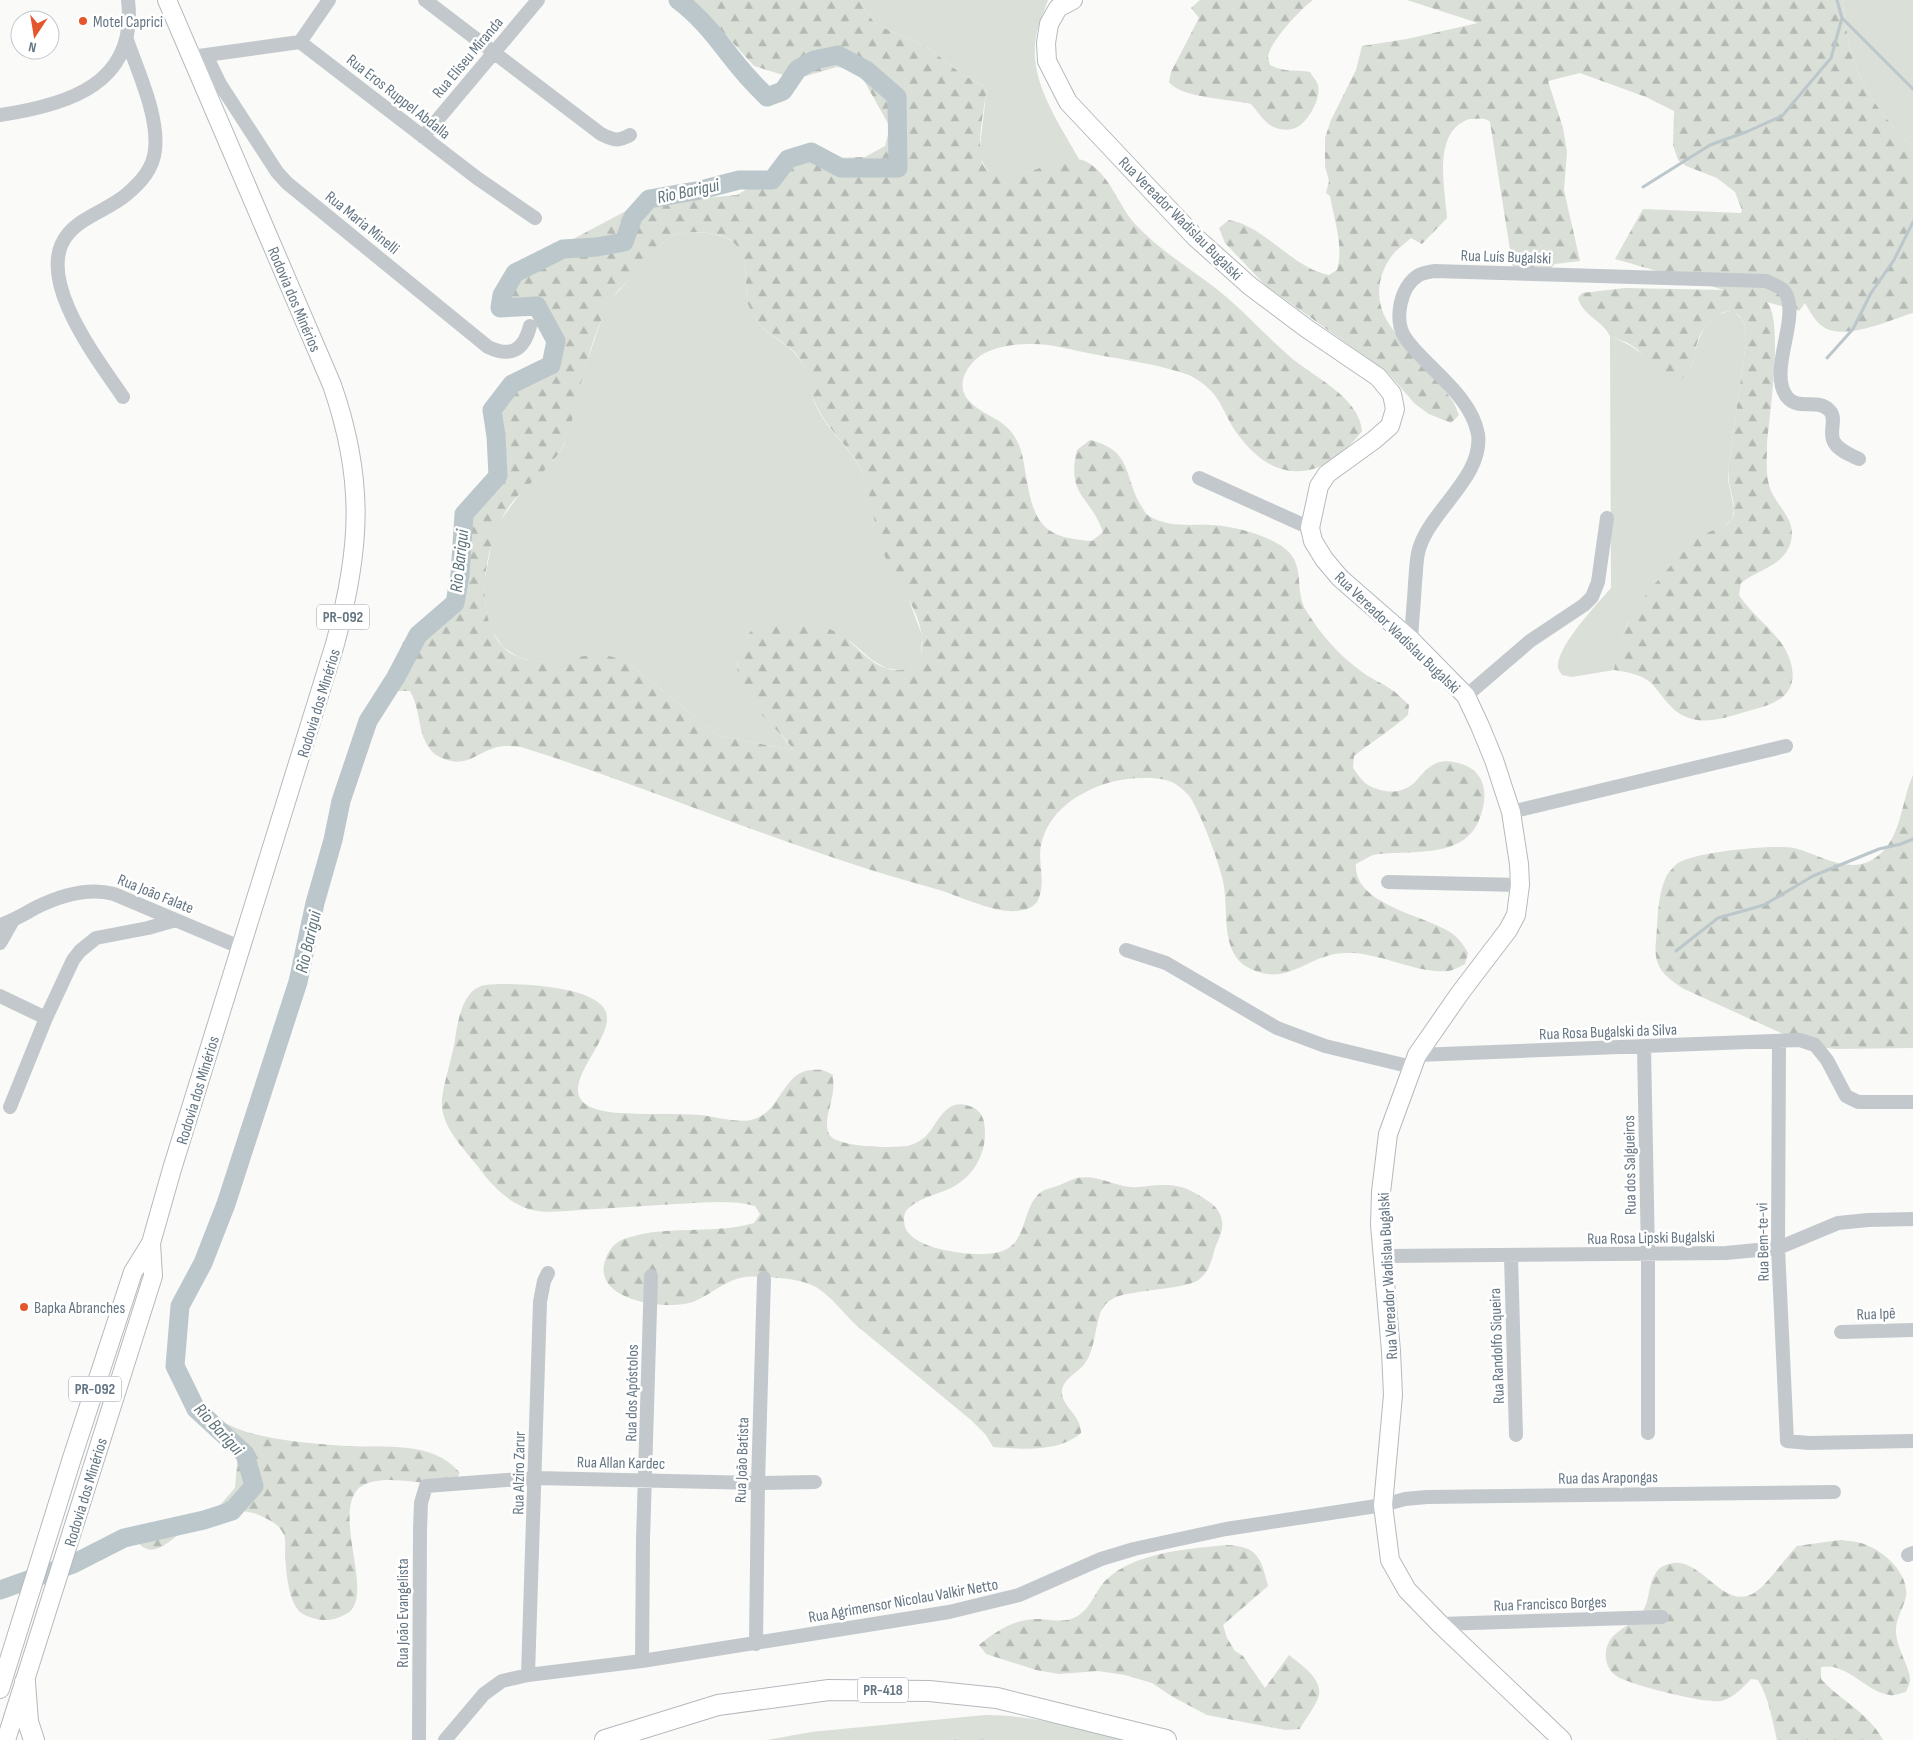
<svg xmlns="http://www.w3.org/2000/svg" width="1913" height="1740" font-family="'Sofia Sans Condensed',sans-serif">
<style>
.green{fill:#dadfd7}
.forest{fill:url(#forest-firs);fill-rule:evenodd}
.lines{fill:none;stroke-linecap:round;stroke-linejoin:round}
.stream{stroke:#bbc7cb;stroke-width:3}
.river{stroke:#bbc7cb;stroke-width:19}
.major-casing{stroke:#b5babe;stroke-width:20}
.highway-casing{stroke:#b4b9bd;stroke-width:22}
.minor{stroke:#c3c8cc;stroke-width:14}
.major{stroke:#fff;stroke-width:18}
.highway{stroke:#fff;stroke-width:20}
.poi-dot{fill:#e4572e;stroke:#fff;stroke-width:2}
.labels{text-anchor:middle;stroke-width:5;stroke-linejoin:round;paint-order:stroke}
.shield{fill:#fff;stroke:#939fa8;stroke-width:1}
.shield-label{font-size:15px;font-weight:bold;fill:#657683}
.poi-label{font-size:16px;fill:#657683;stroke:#fff;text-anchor:start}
.street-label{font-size:16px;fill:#657683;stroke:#fff}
.water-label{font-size:18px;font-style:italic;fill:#60757c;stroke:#fff}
</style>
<defs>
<pattern id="forest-firs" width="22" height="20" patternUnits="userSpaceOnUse" patternTransform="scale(1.25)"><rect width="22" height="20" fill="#dadfd7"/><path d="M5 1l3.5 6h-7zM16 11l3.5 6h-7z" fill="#b4b9b4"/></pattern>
</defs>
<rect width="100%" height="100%" fill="#fafaf8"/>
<path class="green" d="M859,0h189c-4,12 -10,25 -12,37 -8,43 23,86 43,122l-16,2 -47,15h-17l-13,-7 -7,-15 8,-67 -24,-12 -36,-28 -41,-18 -13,-8z
M1842,0h71v147c-25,-24 -48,-53 -59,-86 -7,-19 -8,-41 -12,-61z
M685,232c15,0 35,0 48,10 20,15 9,40 15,60 2,6 5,12 8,17 9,16 31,23 42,38 12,15 11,33 18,49 10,22 28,36 40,55 7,11 11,23 14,35l52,139 -1,22 -7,9 -11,5 -17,-3 -14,-8 -22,-19 -92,-14 -11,8 -7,15 -3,14 3,18 53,68 -74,-14 -92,-74 -27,-7 -44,7 -24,-1 -14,-4 -15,-10 -11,-16 -5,-15 -3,-22 1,-16 7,-37 8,-20 22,-30 33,-32 9,-14 20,-75 19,-55 7,-15 53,-57 8,-7z
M1732,311c15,10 14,15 14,32l-17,119 -1,18 6,29 -2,11 -58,43 -17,18 -30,43 -6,16 -7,30 -42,7 -10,-2c-1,-2 -3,-4 -4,-7 -3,-20 40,-65 53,-80l-1,-252c26,11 32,16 49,38l32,-7c6,-24 12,-54 41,-56z
M985,1715c49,0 91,13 137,25h-112c-13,-9 -45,-5 -60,0h-183l44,-8z"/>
<path class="forest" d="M682,0h177l14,21 13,8 41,18 36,28 24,12c-2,19 -14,68 -1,82 0,1 6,3 6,3 32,16 67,-25 95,-10 24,14 31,43 48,62 24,26 56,45 83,66 25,20 46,44 70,65 23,21 71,41 74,76 -39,51 -87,56 -126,1 -10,-14 -15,-33 -28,-44 -5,-5 -13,-10 -19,-13 -31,-11 -64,-15 -96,-21 -21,-4 -43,-11 -64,-10 -14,0 -31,2 -44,9 -17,9 -32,32 -15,49 16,16 37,16 48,41 5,10 6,22 8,33 8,47 16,62 66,65l11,-9c-13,-37 -37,-36 -26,-82l13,-10c44,11 33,37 52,67 2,4 4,7 7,9 20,12 41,8 63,9 20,1 51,9 68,20 29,18 12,44 27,67 13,21 30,41 50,56 11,10 26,15 38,24 5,4 9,9 14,13l-1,10c-17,15 -36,27 -54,41l-1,12c4,5 9,14 15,17 14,8 33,10 46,-2 7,-7 15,-19 26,-21 7,-2 15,0 22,2 26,9 26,35 17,56 -16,41 -73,29 -106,35 -5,2 -11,6 -17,9 -3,40 67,51 94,68 9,6 13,12 18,21l-3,11c-6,3 -11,6 -17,7 -28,3 -64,-16 -94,-18 -11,0 -20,0 -30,4 -19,6 -35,20 -57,17 -13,-2 -28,-9 -34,-22 -10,-21 -5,-48 -10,-71 -4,-19 -22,-67 -33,-84 -4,-5 -12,-12 -18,-15 -10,-4 -19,-4 -30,-4 -39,0 -89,22 -100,63 -6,19 5,40 -4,59 -4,8 -13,10 -21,11 -24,2 -57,-15 -81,-22 -104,-28 -205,-68 -307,-105 -36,-13 -72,-26 -108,-37 -9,-1 -19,-2 -27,1 -20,7 -29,20 -52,10 -8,-3 -11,-7 -16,-15 -8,-15 -6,-35 -16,-52h-14l-13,10 20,-59 36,-26 11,-22 6,-57 39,-68 -2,-57 6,-23 41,-19 10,-31 -4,-19 -30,-10 -8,-7 7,-20 15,-21 109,-58 98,-9 59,-36 69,-2 20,-11 5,-19 -32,-57 -21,-3 -41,12 -42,-13 -41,-45zM685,232c16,0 38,0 49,11 17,16 10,36 13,57 1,6 6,14 9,19 10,17 33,23 44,40 9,16 9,33 17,48 10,21 28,36 40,55 16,28 15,61 26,90 13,33 46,65 38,102 -4,16 -22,19 -35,14 -20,-6 -33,-28 -52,-37 -10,-5 -22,-5 -33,-6 -14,-1 -30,-3 -43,2 -20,9 -24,37 -18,56 9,27 39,44 53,67l-74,-14 -92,-74c-9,-4 -16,-6 -26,-7 -32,-1 -70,19 -98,-8 -31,-32 -18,-106 5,-139 16,-23 42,-37 55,-62 8,-14 10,-32 14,-47 8,-32 17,-68 33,-97 6,-12 18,-21 28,-30 9,-9 17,-20 25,-29l8,-7z
M1200,0h113c-12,9 -43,41 -45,57 0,1 2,7 2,8 16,8 23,4 40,7 2,4 7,9 8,13 3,14 -9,34 -19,41 -7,5 -16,4 -23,2 -10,-3 -18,-16 -25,-24 -19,-5 -71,-6 -82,-22l2,-10 28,-54 -8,-10z
M1407,0h435c4,20 5,42 12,61 11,33 34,62 59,86v166c-23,7 -66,27 -88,15 -9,-5 -15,-16 -20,-25l-6,8 -32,-9c17,20 2,114 0,143 0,16 -2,33 5,48 8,16 24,28 19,48 -6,25 -33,28 -50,42l-2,12c11,17 27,29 40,45 12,15 21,41 5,56 -11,9 -26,12 -39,16 -21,6 -43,14 -63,3 -14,-7 -21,-23 -32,-33 -10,-8 -24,-10 -36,-12 3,-15 6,-31 13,-45 14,-31 43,-56 64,-83 10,-9 23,-11 35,-17 15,-8 5,-30 3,-43 -1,-6 0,-13 0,-20l17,-119c0,-13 1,-23 -11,-30 -5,-2 -11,-2 -15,1 -10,5 -18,15 -22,26 -4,11 -6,41 -23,41 -20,-1 -28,-27 -44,-36 -6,-4 -14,-6 -21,-9 -8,-16 -27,-20 -32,-38l4,-5 43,-5 99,2 -109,-31 28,-50 98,4 1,-3 -7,-18 -18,-14 -31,-12 -8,-6 -5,-15 1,-34 -28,-14 -66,-24 -32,8 15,47 4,24 -3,38 16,71 -25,3 -10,10 -32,-5 -23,-147c-5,-5 -12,-3 -18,-3 -5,0 -7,2 -11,4 -27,17 -16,67 -14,95l-25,26 -11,-6c-8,7 -17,13 -22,22 -11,17 -13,37 -5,55 6,13 17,24 26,34 15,18 31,35 44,54l5,12 -8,8 -22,-9 -14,-10 -27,-31 -123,-88 -40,-42 -6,-15 10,-8c36,6 63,48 100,55l8,-5c7,-23 -3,-51 -7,-74l-4,-3 3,-12 -4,-15v-28l6,-18 25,-50 6,-24 45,-7 71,-16z
M1913,775v273l-77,1 -18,-2 -37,-14 -97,-44c-20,-13 -31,-22 -28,-48 2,-20 1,-45 10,-64 2,-4 8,-11 12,-14 17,-11 95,-19 116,-15 24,6 51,25 76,13 32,-16 30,-58 43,-86z
M498,984c24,0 94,2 107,26 17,31 -80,97 16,103 27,2 53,0 80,2 17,2 40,10 56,3 24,-9 27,-47 55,-48 9,-1 13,0 21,5 0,6 1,11 0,16 -1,13 -10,31 -4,43 7,14 63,14 78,12 6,-1 15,-6 19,-10 12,-12 18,-36 40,-31 9,2 16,7 18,17 5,28 -9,55 -35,67 -14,6 -33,10 -43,22 -3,5 -2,10 -1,16 8,23 68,30 89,26 37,-6 25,-44 47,-61 4,-3 11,-4 16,-6 6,-2 13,-6 20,-8 18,-4 36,7 53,9 11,1 21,-2 33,-2 17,-1 31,6 45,16 6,4 11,9 13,16 4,11 -2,21 -6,31 -2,7 -4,15 -7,21 -2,4 -7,9 -11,12 -10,6 -49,9 -64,12 -8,1 -18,3 -25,9 -15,11 -9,45 -25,64 -7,7 -19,13 -21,24 -2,12 13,23 17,33 1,3 2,7 2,10 -23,20 -59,16 -88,14l-7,-12 -15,-15c-38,-31 -76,-63 -114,-94 -14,-13 -25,-29 -41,-39 -11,-6 -25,-8 -36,-9 -11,-1 -24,-2 -35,-1 -20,3 -33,17 -50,24 -26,11 -103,0 -90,-40 2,-7 6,-14 12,-18 6,-5 14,-6 21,-8 38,-9 79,-1 116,-12l6,-9 -5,-8c-26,-7 -53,-3 -80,-2 -31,2 -63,4 -94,6 -19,1 -43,5 -60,-4 -17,-8 -31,-23 -42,-38 -13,-17 -35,-38 -37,-61 -1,-18 10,-47 13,-67 2,-16 7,-46 24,-53 5,-3 13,-2 19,-3z
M187,1402c11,4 20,11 30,17 14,8 30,14 46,17 26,6 56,8 83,10 38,2 87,-6 114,27l-4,6c-5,2 -10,4 -15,4 -22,2 -63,-11 -82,5 -28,26 18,111 -13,126 -10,6 -22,8 -33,4 -3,-1 -7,-2 -10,-4 -15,-8 -17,-45 -18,-60 0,-6 1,-14 -1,-19 -5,-11 -13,-14 -23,-19 -7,-4 -17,-5 -26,-5 -9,0 -18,0 -26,4 -6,2 -12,5 -17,8 -10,7 -31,31 -45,26 -9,-3 -12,-12 -16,-20l83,-17 21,-24 3,-35 -49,-46z
M1840,1540c8,1 19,1 26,5 19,7 43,29 40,51 -2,11 -10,22 -10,33 -1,18 15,39 14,52 -1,4 -3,8 -4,11 -5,1 -11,4 -16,3 -24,-3 -43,-33 -69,-28v12c20,22 48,34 62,61h-106c-5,-20 -8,-42 -19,-60l-7,-1c-9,9 -17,19 -30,22 -15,3 -89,-16 -103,-24 -12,-7 -15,-21 -10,-33 5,-13 24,-19 33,-30 10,-12 6,-33 18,-45 3,-3 7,-4 10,-5 30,-10 51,43 81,31 14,-5 35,-37 47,-49z
M1226,1545c32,1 35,13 42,41l-45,39 4,13 8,13 8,5 22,32 24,-33c12,10 36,25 29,43 -4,11 -13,21 -18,31l-15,1 -78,-15 -34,-18 -21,-14 -27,-8 -27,-4 -39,3 -23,-4 -50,-16 -7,-9c18,-15 37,-27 62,-26 9,1 21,3 30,0 19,-6 23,-27 35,-39 29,-28 82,-31 120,-35z
M987,1733l17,3 6,4h-60l13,-4z"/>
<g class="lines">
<path class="stream" d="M1837,0l5,18 71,71
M1643,187l67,-42 36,-13 36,-16 49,-58 11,-40
M1827,358l26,-29 18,-36 23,-33 19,-38
M1676,951l42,-33 46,-13 49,-29 66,-27 22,-5 12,-5"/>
<path class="river" d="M0,1590l73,-26 51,-26 80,-18 28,-9 22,-25 -9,-32 -49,-45 -21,-43 5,-60 23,-43 23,-59 72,-222 17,-79 18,-63 8,-39 27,-80 28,-44 22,-42 37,-32 5,-28 4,-61 34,-38 -2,-40 -4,-26 20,-26 39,-19 5,-24 -19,-35 -37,2 2,-13 13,-22 48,-24 34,-2 27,-5 9,-25 16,-18 52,-9 38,-10h33l16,-21 23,-7 30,16h57l-1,-71 -31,-27 -28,-15 -24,5 -16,9 -15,22 -16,6c-9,-9 -18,-18 -26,-28 -20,-24 -37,-50 -63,-69"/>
<defs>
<path id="major" d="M1073,0l-15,8 -9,16 -3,19 1,18 21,41 127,135 55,49 56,42 72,49 14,17 3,15 -5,17 -16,14 -47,34 -8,12 -9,42 3,13 11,18 16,19 71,62 55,56 14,30 14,34 17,52 8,52 1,21 -4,30 -8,15 -48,63 -43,62 -29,79 -7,58 -1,33 11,126 2,44 -10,110 7,55 17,30 33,34 122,116
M0,1689l72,-231 61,-186 18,-29 21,-74 163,-525c26,-96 30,-164 -3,-259l-165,-385
M6,1740l147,-464 -2,-33"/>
<path id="highway" d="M25,1682l3,40 6,18
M605,1740l113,-35 111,-15 100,1 68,7 169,42"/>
</defs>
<use href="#major" class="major-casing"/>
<use href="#highway" class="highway-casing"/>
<path class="minor" d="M425,0l176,134c12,6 17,8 29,1
M300,42l177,136 58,40
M206,55l14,29 57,88 10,11 201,164c23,11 36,3 42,-21
M199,56l101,-14 29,-42
M0,115c68,-10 138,-31 128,-115
M423,137l115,-137
M123,397c-24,-36 -91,-120 -55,-163 15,-18 42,-25 59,-40 14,-12 26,-25 28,-44 4,-34 -17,-78 -28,-110
M1199,478l111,50
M1411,640c1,-19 3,-38 4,-57 1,-9 1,-20 3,-30 9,-41 66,-75 60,-119 -7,-39 -51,-66 -72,-95 -13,-18 -6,-53 13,-64 4,-2 10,-3 15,-4l332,10c6,3 16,6 19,11 16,26 -18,79 2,105 11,14 30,1 42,13 9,8 -1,22 5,32 5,9 17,13 25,17
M1466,696l64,-55 54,-36 8,-8 6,-15 9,-64
M1511,812l275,-66
M1388,882l132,3
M0,925c13,-4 23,-10 35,-17 24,-12 53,-21 79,-14l128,54
M0,943l12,-21
M1126,950l40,13 111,65 48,18 87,21
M0,996l46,22
M1779,1041l-1,207 9,193 22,2 104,-2
M1644,1047l4,207v179
M1417,1055l383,-15 15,5 12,15 19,36 12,6h55
M10,1107l36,-89 27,-58 7,-9 16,-13 52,-10 28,-8
M1383,1256l343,-3 52,-5 60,-25 30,-3 45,-1
M1511,1256l5,179
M1841,1332l72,-2
M1908,1555l5,-2
M1440,1624l222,-7
M756,1644l2,-161 6,-205
M642,1661l1,-121 8,-264
M528,1675l12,-373 4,-21 4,-8
M419,1740l1,-210 1,-27 5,-17 109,-8 223,5 57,-1
M445,1740l39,-46 18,-13 26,-6 114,-14 307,-49 70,-17 82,-36 33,-10 92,-20 157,-24 22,-6 22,-2 407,-5"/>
<use href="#major" class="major"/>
<use href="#highway" class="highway"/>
</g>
<g class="poi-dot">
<circle cx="83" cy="21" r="5"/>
<circle cx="24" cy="1307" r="5"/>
</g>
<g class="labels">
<g class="shield">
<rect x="317" y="604.5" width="52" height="25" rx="4"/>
<rect x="69" y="1376.5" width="52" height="25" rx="4"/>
<rect x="858" y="1677.5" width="50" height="25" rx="4"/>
</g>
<g class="shield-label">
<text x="343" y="622">PR-092</text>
<text x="95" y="1394">PR-092</text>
<text x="883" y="1695">PR-418</text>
</g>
<g class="poi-label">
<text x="93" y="27">Motel Caprici</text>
<text x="34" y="1313">Bapka Abranches</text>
</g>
<g class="street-label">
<text transform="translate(467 57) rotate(-50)" y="6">Rua Eliseu Miranda</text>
<text transform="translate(399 96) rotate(38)" y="6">Rua Eros Ruppel Abdalla</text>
<text transform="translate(1181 218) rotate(45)" y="6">Rua Vereador Wadislau Bugalski</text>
<text transform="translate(363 222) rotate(39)" y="6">Rua Maria Minelli</text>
<text transform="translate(1506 256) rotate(2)" y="6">Rua Luís Bugalski</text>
<text transform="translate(295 299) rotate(67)" y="6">Rodovia dos Minérios</text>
<text transform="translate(1398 632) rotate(44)" y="6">Rua Vereador Wadislau Bugalski</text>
<text transform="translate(318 703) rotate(-73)" y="6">Rodovia dos Minérios</text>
<text transform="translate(156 893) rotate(22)" y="6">Rua João Falate</text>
<text transform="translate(1608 1031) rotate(-2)" y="6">Rua Rosa Bugalski da Silva</text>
<text transform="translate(197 1090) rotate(-73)" y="6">Rodovia dos Minérios</text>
<text transform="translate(1629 1165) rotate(-91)" y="6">Rua dos Salgueiros</text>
<text transform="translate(1651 1237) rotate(-1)" y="6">Rua Rosa Lipski Bugalski</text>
<text transform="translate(1762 1242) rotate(-91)" y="6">Rua Bem-te-vi</text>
<text transform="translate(1387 1276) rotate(-93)" y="6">Rua Vereador Wadislau Bugalski</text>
<text transform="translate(1876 1313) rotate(-2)" y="6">Rua Ipê</text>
<text transform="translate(1496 1346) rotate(-92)" y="6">Rua Randolfo Siqueira</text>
<text transform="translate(631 1393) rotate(-89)" y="6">Rua dos Apóstolos</text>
<text transform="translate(741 1460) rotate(-88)" y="6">Rua João Batista</text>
<text transform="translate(621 1462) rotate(1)" y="6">Rua Allan Kardec</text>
<text transform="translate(518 1473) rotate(-89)" y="6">Rua Alziro Zarur</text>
<text transform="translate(1608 1477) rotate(-1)" y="6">Rua das Arapongas</text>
<text transform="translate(85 1492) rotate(-73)" y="6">Rodovia dos Minérios</text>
<text transform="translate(903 1600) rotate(-10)" y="6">Rua Agrimensor Nicolau Valkir Netto</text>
<text transform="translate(1550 1603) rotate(-2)" y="6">Rua Francisco Borges</text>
<text transform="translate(402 1613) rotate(-90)" y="6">Rua João Evangelista</text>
</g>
<g class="water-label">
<text transform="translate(688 191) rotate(-12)" y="6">Rio Barigui</text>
<text transform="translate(459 561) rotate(-84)" y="6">Rio Barigui</text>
<text transform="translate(308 942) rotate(-77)" y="6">Rio Barigui</text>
<text transform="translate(219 1429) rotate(47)" y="6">Rio Barigui</text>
</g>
</g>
<g transform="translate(35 35) rotate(192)"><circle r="24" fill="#ffffff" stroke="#c1c8cd"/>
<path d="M0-4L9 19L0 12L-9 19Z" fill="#e4572e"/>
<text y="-8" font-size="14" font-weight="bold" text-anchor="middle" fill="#657683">N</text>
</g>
</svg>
